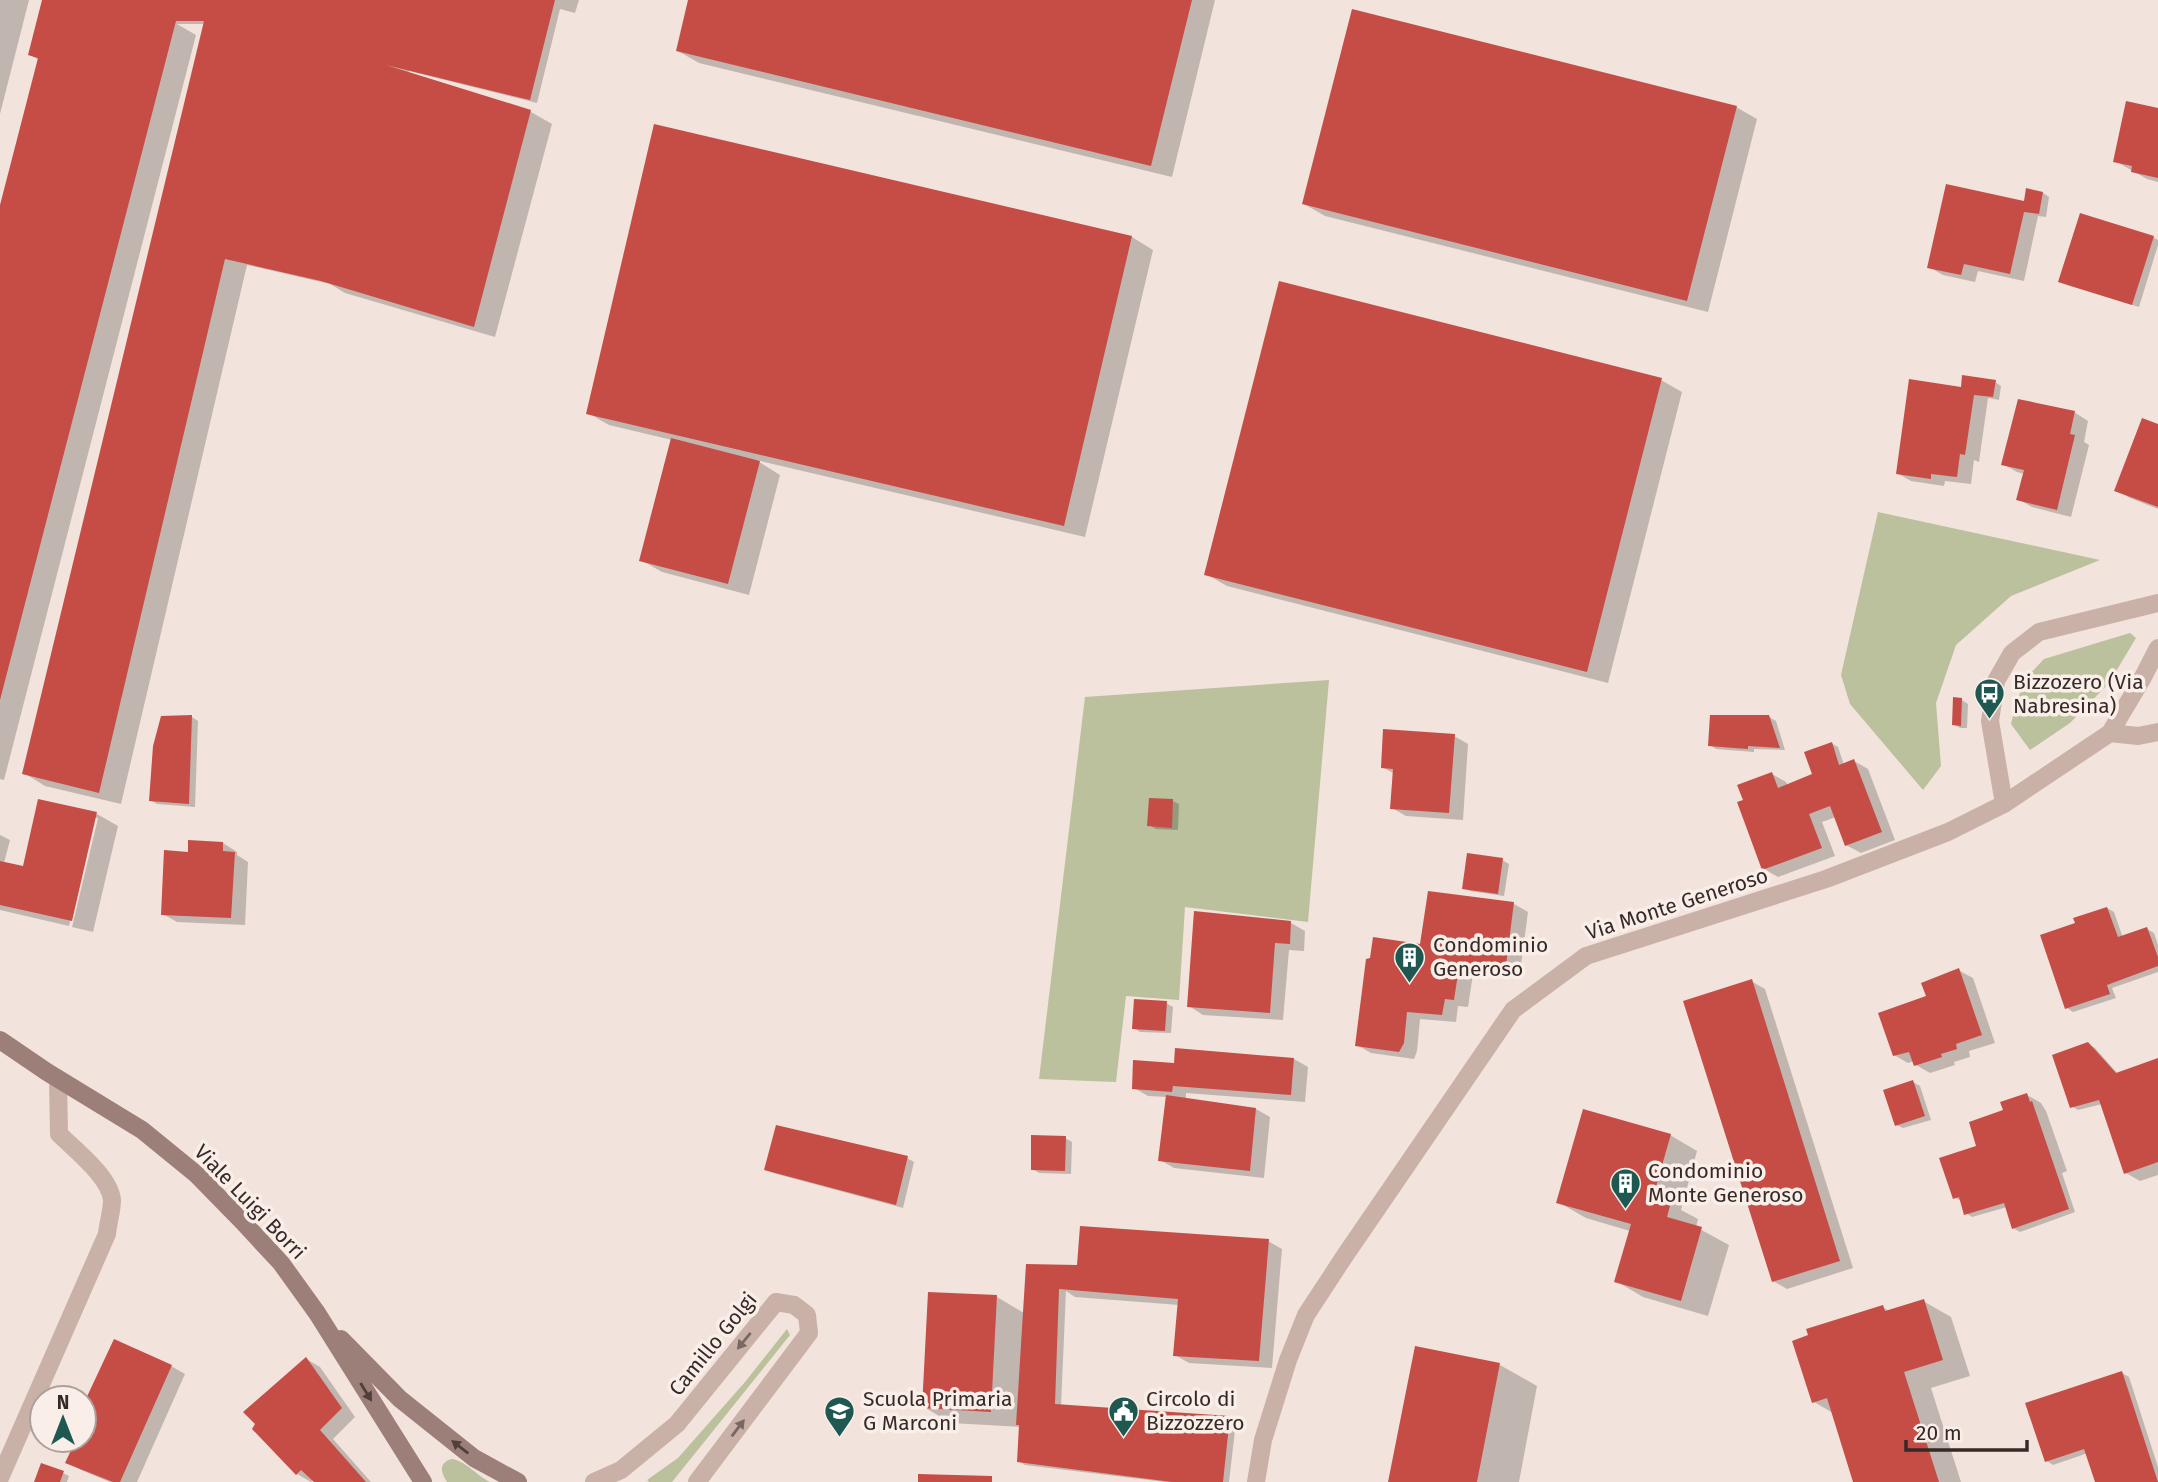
<svg xmlns="http://www.w3.org/2000/svg" width="2158" height="1482" font-family="'Fira Sans',sans-serif">
<style>
.green{fill:#bbc19c}
.shadow{fill:#0003}
.building{fill:#c54d46}
.lines{fill:none;stroke-linecap:round;stroke-linejoin:round}
.lane{stroke:#cab1a8;stroke-width:18}
.street{stroke:#cab1a8;stroke-width:18}
.secondary{stroke:#9d7f79;stroke-width:18}
.oneway{fill:#796762}
.oneway2{fill:#503f3c}
.labels{text-anchor:middle;stroke-width:7;stroke-linejoin:round;paint-order:stroke}
.poi-label{font-size:21px;fill:#362a28;stroke:#f9eee8;text-anchor:start}
.street-label{font-size:21px;fill:#362a28;stroke:#f9eee8}
</style>
<rect width="100%" height="100%" fill="#f2e3dc"/>
<path class="green" d="M1878,512l222,48 -89,36 -55,49 -20,58 5,63 -18,24 -73,-86 -9,-29z
M2130,633l6,5 -27,45 -39,40 -40,27 -19,-26 5,-21 10,-25 18,-19z
M1329,680l-21,242 -123,-15 -6,93 -53,-4 -10,86 -77,-3 46,-382z
M787,1329l3,6 -118,147h-23l-2,-2 31,-22 67,-76z
M451,1459c14,1 26,17 39,23h-43c-6,-10 -9,-18 4,-23z"/>
<path class="shadow" d="M0,0h29l-29,114z
M44,0h535l-4,13 -15,-4 -23,94 -128,-32 -1,3 123,38 21,12 -57,213 -150,-44 -15,-9 -83,-19 -126,539 -76,-18 -21,-13 181,-749h-28l19,11 -192,745 -4,-1v-567l39,-152 -9,-5z
M690,0h525l-43,177 -473,-114 -21,-12z
M1736,107l21,12 -49,193 -383,-96 -21,-12z
M2158,110v72l-11,-3 -32,-18z
M655,126l477,111 21,13 -68,287 -329,-77 24,15 -31,120 -87,-23 -21,-12 31,-120 -63,-15 -21,-12z
M2043,193l6,4 -3,20 -8,-1 -14,65 -46,-10 -3,11 -32,-7 -14,-8z
M2153,237l5,3v5l-19,62 -72,-22 -7,-4z
M1661,380l21,12 -74,291 -381,-97 -21,-12z
M1995,382l6,4 -2,14 -11,-2 -9,64 -5,-2 -3,24 -26,-3 -1,5 -33,-5 -14,-8 65,-84z
M2074,412l14,9 -4,21 5,3 -18,72 -39,-10 -14,-8 6,-25 -7,-2 -14,-8z
M2158,426v83l-28,-11 -14,-8z
M1962,700l6,4 -1,24h-7l-7,-4z
M192,717l6,4 -3,86 -38,-3 -7,-4z
M1769,717l7,4 9,29 -31,-1v3l-38,-3 -6,-4z
M1454,736l14,8 -5,76 -57,-4 -14,-8 3,-34 -13,-7z
M1831,743l7,4 6,18 10,-4 14,8 27,71 -34,13 -15,-8 -10,-28 -14,5 13,34 -57,21 -14,-8 -19,-68 27,-27 14,8 2,4 29,-11z
M1173,801l6,3 -1,26 -22,-1 -7,-4z
M97,814l21,12 -25,106 -21,-5 26,-109h-4l-25,108 -69,-16v-75l10,5 -6,23 20,5z
M223,843l14,9v3l11,7 -3,63 -68,-3 -14,-8 26,-60z
M1502,860l7,4 -5,32 -34,-5 -6,-3z
M1514,904l14,8 -8,60 -31,-3 -2,7 -14,-2 -5,33 -10,-1 -2,16 -36,-3 -3,32 -3,8 -43,-6 -14,-8 64,-99z
M2107,908l7,4 9,26 24,-9 7,4 4,12v27l-46,16 4,10 -43,14 -6,-4 10,-84z
M1291,923l14,8 -1,20 -15,-1 -6,70 -80,-5 -14,-9z
M1958,970l15,8 22,65 -26,8 1,6 -16,5 1,3 -25,8 -14,-8 -2,-4 -6,2 -14,-8 34,-58z
M1751,981l14,8 88,279 -66,21 -14,-8z
M1166,1003l7,4 -2,26 -31,-1 -6,-4z
M2088,1044l7,4 23,26 40,-14v115l-18,6 -14,-8 -24,-69 -24,6 -7,-4z
M1294,1059l14,8 -3,35 -119,-9v6l70,10 14,8 -6,61 -90,-10 -14,-8 7,-63 -19,-1 -14,-8 42,-23z
M1913,1082l7,4 11,34 -28,8 -6,-3z
M2027,1095l14,8 5,8 21,60 -5,2 13,39 -55,20 -7,-4 -6,-21 -35,10 -6,-4 -3,-11 -9,-5 25,-50 26,-36z
M1670,1135l27,16 -16,59 17,9 -2,8 33,18 -21,71 -65,-19 -27,-16 14,-50 -44,-13 -28,-16z
M1065,1138l7,4 -1,32 -32,-1 -6,-4z
M907,1158l7,4 -11,46 -130,-35 -7,-3z
M1268,1241l14,8 -10,119 -83,-5 -14,-8 4,-50 -104,-8 -9,-6 -5,115 169,12 6,4 -7,60h-64l-140,-17 -6,-4 2,-34 -70,-4 -27,-16 73,-110 27,16 37,-46z
M1923,1301l28,16 19,59 -39,12 30,94h-106l-22,-69 -19,-11 69,-95 7,5z
M306,1359l14,8 35,50 -22,22 38,43h-55l-2,-2 -3,2 -14,-8 -43,-45z
M1500,1365l37,21 -18,96h-129z
M171,1366l14,8 -48,108h-27l-29,-12 -14,-8 9,-18 -6,-4h14v-33z
M2122,1373l7,4 29,90v15h-61l-9,-29 -35,12 -6,-4z
M63,1473l6,3 -2,6h-31z"/>
<path class="building" d="M42,0h513l-25,100 -144,-35 145,45 -57,217 -153,-46 -96,-22 -126,534 -77,-19 182,-753h-28l-176,679v-495l38,-147 -10,-3z
M688,0h504l-41,166 -475,-115z
M1352,9l385,97 -50,195 -385,-97z
M2126,101l32,7v70l-27,-6 1,-6 -19,-4z
M654,124l478,112 -68,290 -478,-112z
M1946,184l78,17 2,-13 17,4 -4,22 -15,-2 -14,62 -46,-10 -3,11 -34,-7z
M2080,213l74,23 -22,69 -74,-23z
M1279,281l383,97 -75,294 -383,-97z
M1962,375l34,5 -3,17 -19,-2 -9,60 -5,-1 -3,23 -26,-3v5l-35,-5 13,-95 52,8z
M2018,399l57,12 -5,23 5,1 -18,75 -41,-10 8,-30 -23,-5z
M2142,418l16,6v83l-44,-16z
M671,438l89,23 -32,123 -89,-23z
M1953,697l9,1 -1,28 -9,-1z
M192,715l-3,89 -40,-3 4,-55 8,-30z
M1710,715h59l11,33 -32,-2v3l-40,-3z
M1383,729l72,5 -6,79 -59,-4 3,-40 -12,-1z
M1832,742l7,23 15,-6 28,73 -37,14 -15,-40 -21,8 13,34 -60,22 -25,-68 6,-2 -6,-15 35,-13 6,16 34,-14 -8,-22z
M1149,798l24,1 -1,29 -25,-2z
M38,799l59,13 -25,109 -72,-16v-44l23,5z
M188,840l35,2v9l12,1 -4,66 -70,-3 3,-65 24,2z
M1467,853l36,5 -5,36 -36,-5z
M1428,891l86,11 -8,63 -31,-3 -2,7 -14,-2 -5,33 -9,-1 -3,16 -35,-3 -3,31 -5,9 -44,-6 11,-87 4,-1 3,-21 47,7z
M2107,907l11,30 29,-10 11,30v9l-51,19 3,9 -45,15 -25,-74 35,-12 -2,-5z
M1194,911l97,10 -1,23 -15,-1 -5,70 -83,-6z
M1959,968l23,67 -26,9 1,5 -16,5 1,3 -28,9 -5,-14 -16,4 -15,-43 48,-17 -5,-13z
M1752,979l88,282 -68,21 -89,-281z
M1134,999l33,2 -2,30 -33,-2z
M2088,1042l28,31 42,-15v104l-34,12 -25,-74 -29,8 -18,-53z
M1175,1048l119,10 -3,37 -118,-9 -1,6 -40,-3 1,-29 41,3z
M1913,1080l12,36 -30,10 -12,-36z
M2027,1093l3,9 2,-1 37,108 -57,20 -8,-26 -40,12 -5,-18 -6,2 -14,-41 37,-12 -7,-24 34,-12 -3,-8z
M1166,1095l90,13 -6,63 -92,-10z
M1583,1109l88,25 -18,63 18,5 -4,15 35,10 -21,74 -67,-19 17,-58 -75,-21z
M776,1125l132,31 -12,49 -132,-35z
M1031,1135l35,1 -1,35 -34,-1z
M1080,1226l189,13 -10,122 -86,-5 5,-57 -119,-10 -4,115 175,12 -7,66h-51l-155,-20 2,-37h-3l10,-161 51,1z
M928,1292l69,3 -6,117 -69,-4z
M1924,1299l19,61 -39,12 35,110h-86l-26,-84 -15,5 -20,-62 16,-6 -2,-6 77,-24 2,6z
M114,1339l58,26 -52,117h-7l-48,-19 9,-19 -8,-4h18v-37z
M1415,1346l85,17 -23,119h-89z
M306,1357l36,51 -22,22 46,52h-52l-13,-12 -5,5 -44,-46 3,-5 -12,-12z
M2122,1371l36,111h-63l-11,-33 -39,13 -20,-59z
M41,1463l23,8 -4,11h-26z
M918,1474l74,2v6h-74z"/>
<g class="lines">
<path class="lane" d="M2004,804l-14,-83 6,-40 16,-28 27,-21 119,-29"/>
<path class="street" d="M2110,733l28,3 20,-4
M0,1478l107,-244c1,-11 5,-23 5,-34 -2,-23 -37,-50 -53,-66l-1,-55
M594,1482l27,-12 56,-46 99,-122 18,3 13,10 2,18 -112,149
M1256,1482l7,-42 25,-80 18,-45 38,-58 169,-247 73,-54 240,-77 122,-47 56,-28 106,-71 32,-54 16,-31"/>
<path class="secondary" d="M0,1040l47,32 95,58 54,44 46,47 39,42 36,50 106,169
M341,1339l59,60 74,59 44,24"/>
</g>
<defs><path id="oneway-solid" d="M-6-.8H1V-3.2L6.5 0L1 3.2V.8H-6Z" transform="scale(1.75)"/></defs>
<g class="oneway">
<use href="#oneway-solid" transform="translate(744 1341) rotate(129)"/>
<use href="#oneway-solid" transform="translate(738 1428) rotate(-53)"/>
</g>
<g class="oneway2">
<use href="#oneway-solid" transform="translate(366 1392) rotate(58)"/>
<use href="#oneway-solid" transform="translate(460 1447) rotate(-142)"/>
</g>
<defs>
<symbol id="bus-pin" viewBox="-11 -11 22 30"><path d="M0 17L-7.5 6A9.5 9.5 0 1 1 7.5 6Z" fill="#1e5850" stroke="#f9eee8"/><path d="M-5-6H5V4H4V6H2V4H-2V6H-4V4H-5ZM-3.5-4V0h7V-4ZM-3.5 1.2v1.5H-2V1.2ZM2 1.2v1.5H3.5V1.2Z" fill="#fff"/></symbol>
<symbol id="building-pin" viewBox="-11 -11 22 30"><path d="M0 17L-7.5 6A9.5 9.5 0 1 1 7.5 6Z" fill="#1e5850" stroke="#f9eee8"/><path d="M-4-6H4V6H1V3H-1V6H-4ZM-2.5-4.3h1.7v1.8h-1.7ZM.8-4.3h1.7v1.8H.8ZM-2.5-1h1.7V.8h-1.7ZM.8-1h1.7V.8H.8Z" fill="#fff"/></symbol>
<symbol id="school-pin" viewBox="-11 -11 22 30"><path d="M0 17L-7.5 6A9.5 9.5 0 1 1 7.5 6Z" fill="#1e5850" stroke="#f9eee8"/><path d="M0-5L7-2L0 1L-7-2ZM-4 1L0 2.5L4 1V4Q0 6-4 4Z" fill="#fff"/></symbol>
<symbol id="civic-pin" viewBox="-11 -11 22 30"><path d="M0 17L-7.5 6A9.5 9.5 0 1 1 7.5 6Z" fill="#1e5850" stroke="#f9eee8"/><path d="M-.6-6.5H3V-4.5H.6V-3L4-1V1h2V6H-6V1h2V-1L-.6-3ZM-1.2 2.5V6h2.4V2.5Z" fill="#fff"/></symbol>
</defs>
<g fill-rule="evenodd">
<use href="#bus-pin" x="1972" y="676" width="35" height="47"/>
<use href="#building-pin" x="1392" y="940" width="35" height="47"/>
<use href="#building-pin" x="1608" y="1166" width="35" height="47"/>
<use href="#school-pin" x="822" y="1394" width="35" height="47"/>
<use href="#civic-pin" x="1106" y="1394" width="35" height="47"/>
</g>
<g class="labels">
<g class="poi-label">
<text x="2013" y="689">Bizzozero (Via<tspan x="2013" dy="24">Nabresina)</tspan></text>
<text x="1433" y="952">Condominio<tspan x="1433" dy="24">Generoso</tspan></text>
<text x="1648" y="1178">Condominio<tspan x="1648" dy="24">Monte Generoso</tspan></text>
<text x="863" y="1406">Scuola Primaria<tspan x="863" dy="24">G Marconi</tspan></text>
<text x="1146" y="1406">Circolo di<tspan x="1146" dy="24">Bizzozzero</tspan></text>
</g>
<g class="street-label">
<text transform="translate(1677 904) rotate(-18)" y="7">Via Monte Generoso</text>
<text transform="translate(250 1202) rotate(46)" y="7">Viale Luigi Borri</text>
<text transform="translate(713 1344) rotate(-51)" y="7">Camillo Golgi</text>
</g>
</g>
<g transform="translate(63 1419)"><circle r="33" fill="#f9eee8" stroke="#aba09b" stroke-width="2"/>
<path d="M0-5L12 26L0 18L-12 26Z" fill="#1e5850"/>
<text y="-10" font-size="19" font-weight="bold" text-anchor="middle" fill="#362a28">N</text>
</g>
<path d="M1906 1440v10h121v-10" fill="none" stroke="#362a28" stroke-width="3.5"/>
<text x="1916" y="1440" font-size="21" fill="#362a28" stroke="#f9eee8" stroke-width="5" paint-order="stroke">20 m</text>
</svg>
